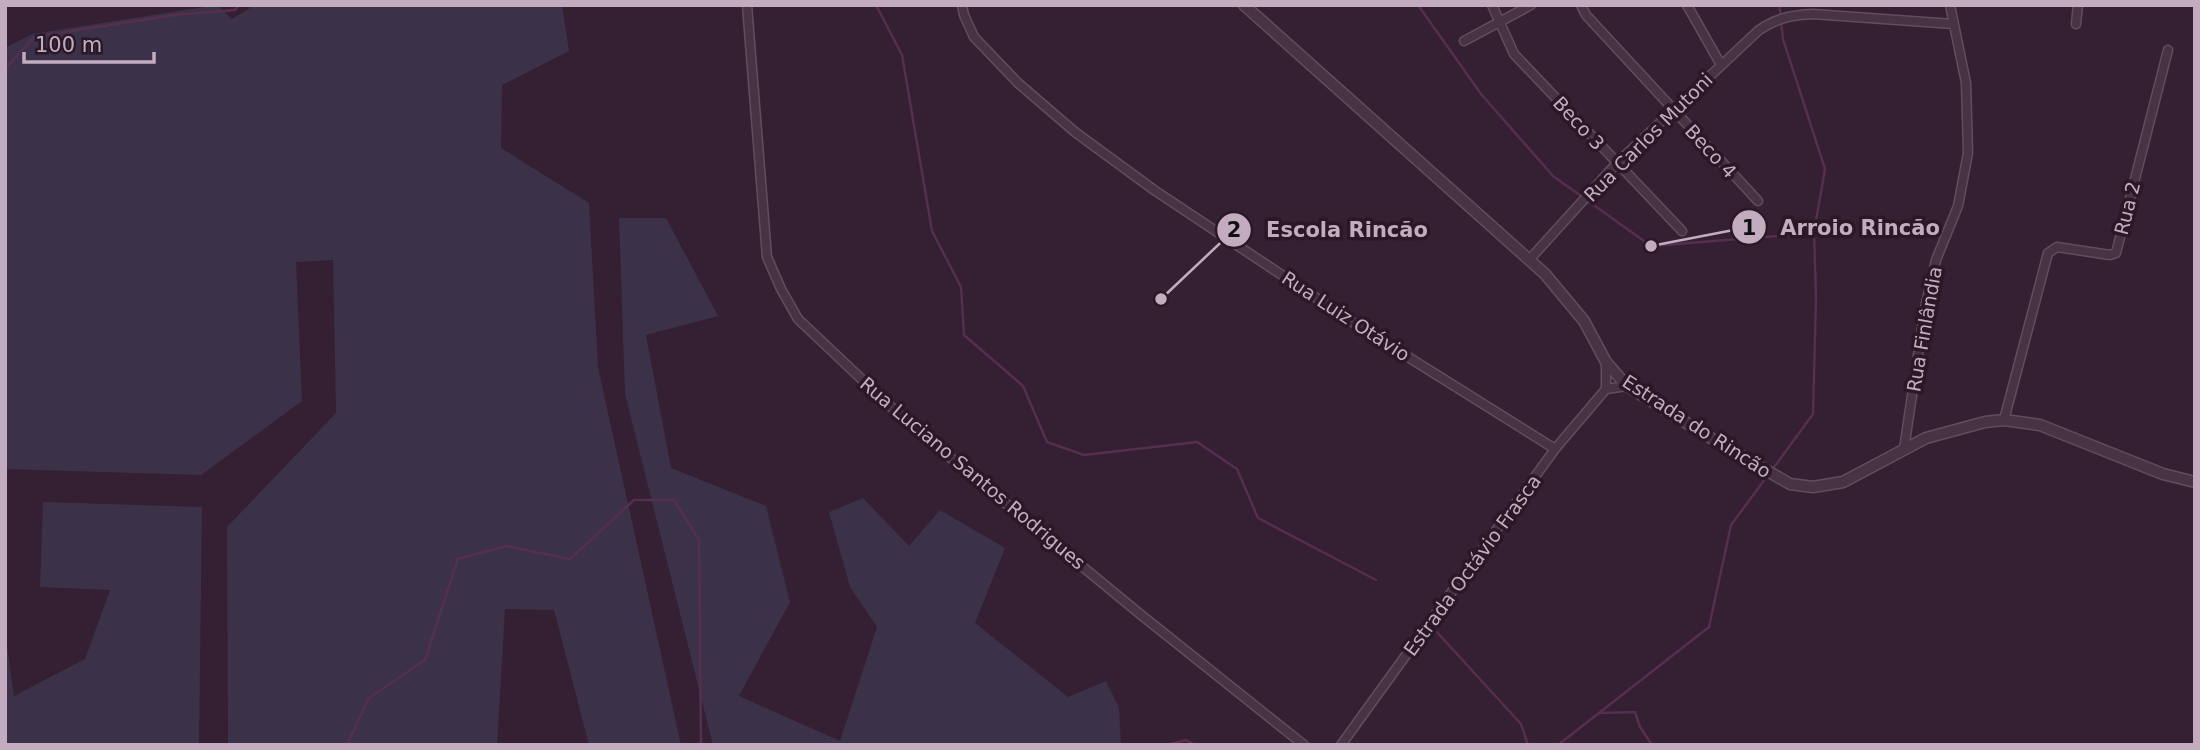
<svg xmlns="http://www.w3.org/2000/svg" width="2200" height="750" font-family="'DejaVu Sans',sans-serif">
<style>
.green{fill:#3b324a}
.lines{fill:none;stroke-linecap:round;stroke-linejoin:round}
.stream{stroke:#552e50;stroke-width:2.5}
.minor-casing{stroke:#614d5d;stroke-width:11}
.tertiary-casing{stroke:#614d5d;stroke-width:13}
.minor{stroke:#463343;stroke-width:8}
.tertiary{stroke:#463343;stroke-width:10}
.labels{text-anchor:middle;stroke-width:7;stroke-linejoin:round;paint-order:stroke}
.street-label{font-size:19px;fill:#c3acbf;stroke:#2a1827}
.leader{fill:none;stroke:#c3acbf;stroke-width:2.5}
.callout-dot{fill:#c3acbf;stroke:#2a1827;stroke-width:2.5}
.mark-label{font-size:21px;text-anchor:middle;font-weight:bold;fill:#111}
.callout-label{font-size:21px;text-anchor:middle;font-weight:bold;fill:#c3acbf;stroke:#2a1827;stroke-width:7;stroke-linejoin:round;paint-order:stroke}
</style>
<rect width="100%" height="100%" fill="#351f32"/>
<path class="green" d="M217,5l15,14 23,-14h307l7,46 -67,34 -1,63 88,55 9,164 83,378h-92l-35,-135 -49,-1 -8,136h-269l-1,-218 109,-114 -3,-153 -37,2 6,139 -101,74 -196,-6v-421l27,-14z
M619,218h47l52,98 -72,19 25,133 95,38 24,96 -51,94 101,45 37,-114 -27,-40 -21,-75 34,-14 46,48 31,-36 65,38 -30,75 93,74 38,-16 13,27 2,37h-408l-88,-351z
M43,502l159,5 -3,238h-194v-113l9,64 71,-37 25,-69 -70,-3z"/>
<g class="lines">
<path class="stream" d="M876,5l26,50 30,176 29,56 3,48 59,51 24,56 37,13 113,-13 40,27 21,49 118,62
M1418,5l63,89 72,82 98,70 163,-13 2,64 -3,117 -41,56
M1779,5l2,11
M1781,22l2,17 42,130 -11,63
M5,69l29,-32 140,-22 61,-5 4,-5
M1435,630l86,94 7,21
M1599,713l36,-1 5,15 12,18
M347,745l22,-47 56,-38 33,-101 48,-13 64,13 64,-59h40l25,40 2,205
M1167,745l19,-5 9,5
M1558,745l151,-118 22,-102 37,-50"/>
<defs>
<path id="minor" d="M747,5l20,252 14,32 17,30 109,103 233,192 164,131
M962,5l2,10 10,22 44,46 57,49 79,58 203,135 198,124
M1492,5l22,49 168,177
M1581,5l5,10 172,186
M1687,5l34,60
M2076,24l2,-19
M1464,41l67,-36
M1529,260l88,-97 142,-133c18,-12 33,-15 54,-16l140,10
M1606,362v27
M2004,420l44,-167 9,-6 53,8 6,-2 52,-203
M1904,449l21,-141 11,-48 22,-54 10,-53 -2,-70 -16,-78
M1341,745l214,-296 51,-60 21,-3"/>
<path id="tertiary" d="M1244,5l301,269 39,47 22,41 21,24 82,51 81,47 23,3 30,-5 83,-44 59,-16 19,-2 36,5 123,49 32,8"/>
</defs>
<use href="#minor" class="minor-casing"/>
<use href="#tertiary" class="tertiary-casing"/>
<use href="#minor" class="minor"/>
<use href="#tertiary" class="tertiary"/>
</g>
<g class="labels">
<g class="street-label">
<text transform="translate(1579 123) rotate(47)" y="7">Beco 3</text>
<text transform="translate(1648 137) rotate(-45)" y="7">Rua Carlos Mutoni</text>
<text transform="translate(1711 151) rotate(47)" y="7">Beco 4</text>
<text transform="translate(2127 208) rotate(-76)" y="7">Rua 2</text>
<text transform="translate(1346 316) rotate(33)" y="7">Rua Luiz Otávio</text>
<text transform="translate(1924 329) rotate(-80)" y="7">Rua Finlândia</text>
<text transform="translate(1697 426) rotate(33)" y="7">Estrada do Rincão</text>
<text transform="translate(973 473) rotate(40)" y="7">Rua Luciano Santos Rodrigues</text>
<text transform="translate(1472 565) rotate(-54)" y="7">Estrada Octávio Frasca</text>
</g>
</g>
<path class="leader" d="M1651 246L1749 227M1161 299L1234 230"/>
<g class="callout-dot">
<circle cx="1651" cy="246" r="7"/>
<circle cx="1161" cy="299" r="7"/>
<circle cx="1749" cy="227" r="18"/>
<circle cx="1234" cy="230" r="18"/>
</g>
<g class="mark-label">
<text x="1749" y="235">1</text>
<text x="1234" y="237">2</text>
</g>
<g class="callout-label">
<text x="1860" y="235">Arroio Rincão</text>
<text x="1347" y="237">Escola Rincão</text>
</g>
<rect width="2200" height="750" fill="none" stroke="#c3acbf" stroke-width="14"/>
<path d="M24 52v10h130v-10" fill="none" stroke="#c3acbf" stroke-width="3.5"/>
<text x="35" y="52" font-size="21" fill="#c3acbf" stroke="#2a1827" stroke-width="5" paint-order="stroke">100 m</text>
</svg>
